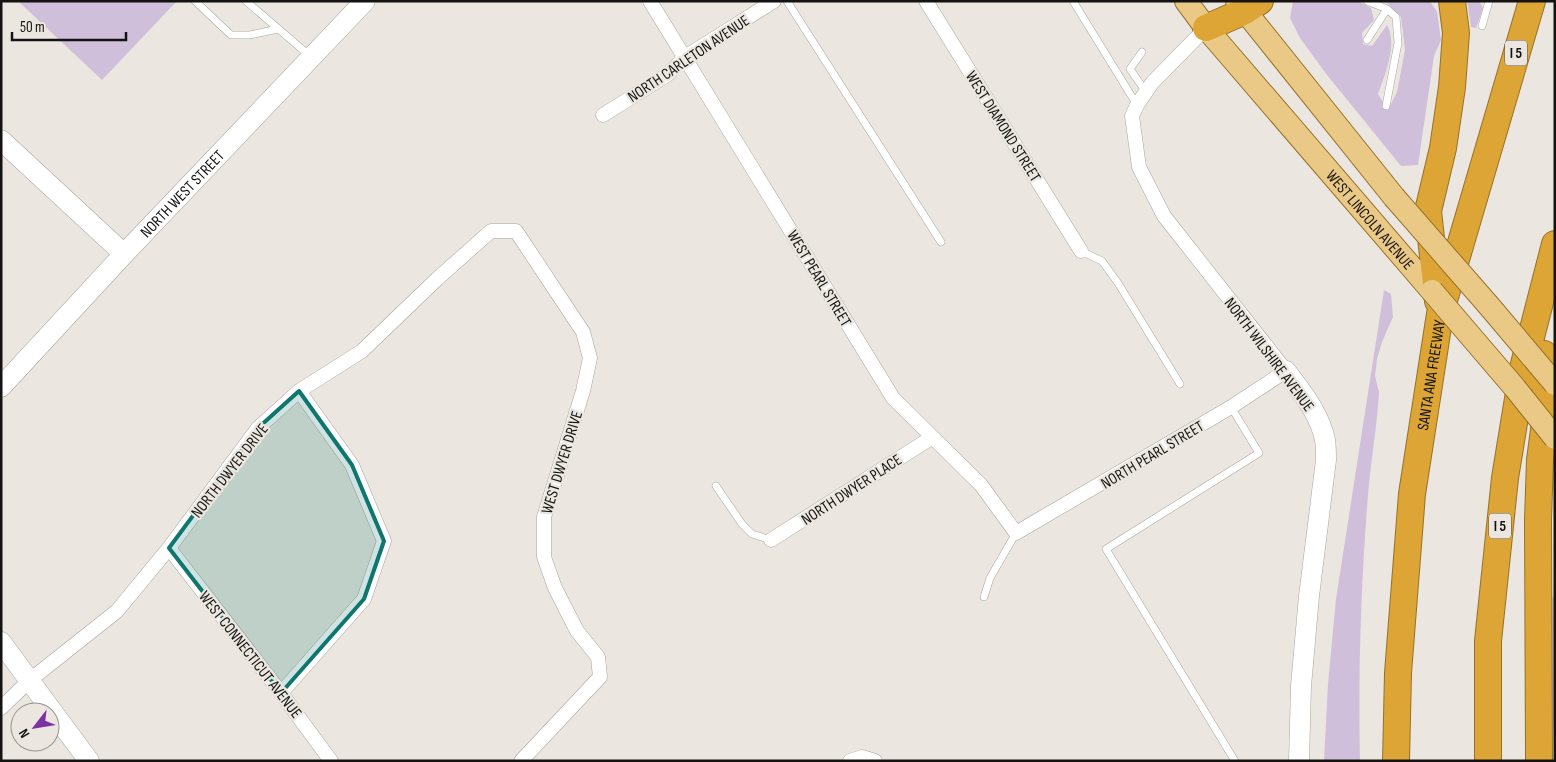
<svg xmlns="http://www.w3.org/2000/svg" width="1556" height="762" font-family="'Sofia Sans Condensed',sans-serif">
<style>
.green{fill:#cfbfda}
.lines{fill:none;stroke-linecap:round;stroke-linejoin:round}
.lane-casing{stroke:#a8a49e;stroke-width:8}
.street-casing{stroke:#a8a49e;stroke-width:15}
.secondary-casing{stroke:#a8a49e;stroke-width:21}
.primary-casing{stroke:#967228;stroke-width:24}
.highway-casing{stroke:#967228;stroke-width:28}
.lane{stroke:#fff;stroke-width:7}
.street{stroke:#fff;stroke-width:14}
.secondary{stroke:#fff;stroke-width:20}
.primary{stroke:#eac986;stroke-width:22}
.highway{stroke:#dca535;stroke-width:26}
.primary-bridge-casing{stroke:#967228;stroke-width:24;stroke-linecap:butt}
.primary-bridge{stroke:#eac986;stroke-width:22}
.marked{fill:#0f766e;fill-opacity:0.2;stroke:#0f766e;stroke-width:4;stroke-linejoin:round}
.labels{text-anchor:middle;stroke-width:4.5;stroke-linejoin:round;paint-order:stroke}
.shield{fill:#ebe7e0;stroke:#54534f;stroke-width:1}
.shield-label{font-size:15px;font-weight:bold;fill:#141311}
.street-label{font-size:16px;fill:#141311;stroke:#ebe7e0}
</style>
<rect width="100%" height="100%" fill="#ebe7e0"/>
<path class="green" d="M18,1h159l-75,79z
M1293,1h65l13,7 3,12 -12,13 1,11 9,2 15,-21c11,19 -2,50 -9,69l10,16 9,-18 8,-42 -4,-33 -14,-14 -6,-2h49l7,11 4,28 -7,16 -16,109 -17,1 -74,-91 -27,-37 -10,-20z
M1467,1h12l4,7 -7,20 -5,-1z
M1384,290l7,4 2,23 -11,25 -5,17 -2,17 4,16c-2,35 -8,68 -11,103 -7,88 -10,177 -8,266h-36l4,-77 8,-85z
M1555,594v163l-8,-151z"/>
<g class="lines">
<defs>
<path id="lane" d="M195,1l36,34h19l28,-6
M246,1l64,55
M787,1l154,241
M1073,1l64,104
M1367,1l20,8 9,8 2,26 -12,63
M1482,26l7,-25
M1367,40l20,-31
M1142,52l-12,17 16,23
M1081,251l21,10 16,22 62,101
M1231,407l28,46 -153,96 129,212
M716,486l26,38 10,10 19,6
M984,597l6,-19 26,-45"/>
<path id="street" d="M650,1l243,397 88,87 35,48 215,-126 55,-36 -122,-155 -25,-49 -7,-51 5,-11 15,-22 54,-55
M926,1l155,250
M603,115l64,-40 18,-18 89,-56
M771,540l160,-102
M169,548l112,145 50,68
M281,693l83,-94 20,-58 -32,-76 -53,-74
M1,708l29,-28 87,-69 52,-63 89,-120 41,-37 63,-40 75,-72 54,-48h25l67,101 7,26 -7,33 -39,126v40l11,31 22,43 21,26 2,20 -79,84
M850,761l12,-4 13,4"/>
<g id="secondary">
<path d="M1,140l123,114"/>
<path d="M1286,371c15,20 34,43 39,69 1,6 1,14 1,20l-17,136 -8,90 -2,75"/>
<path id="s1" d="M1,387l123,-133 241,-253"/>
<path d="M1,642l88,119"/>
</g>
<g id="primary">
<path id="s2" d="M1186,1l20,27 226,263"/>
<path d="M1237,1l157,196"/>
</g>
<g id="highway">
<path d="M1206,28l39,-17 15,-10"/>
<path d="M1438,301l-10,-90 15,-63 9,-61 4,-54 -4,-32"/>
<path id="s3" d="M1396,761l2,-88 14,-179 28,-180 92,-313"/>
<path d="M1488,761v-120l17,-163 18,-110 32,-124"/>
<path d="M1539,761l-1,-241 2,-60 7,-53 -3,-53"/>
</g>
</defs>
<use href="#lane" class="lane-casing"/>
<use href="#street" class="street-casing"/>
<use href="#secondary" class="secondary-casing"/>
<use href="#primary" class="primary-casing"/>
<use href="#highway" class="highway-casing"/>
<use href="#lane" class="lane"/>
<use href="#street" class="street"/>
<use href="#secondary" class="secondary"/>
<use href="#primary" class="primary"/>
<use href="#highway" class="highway"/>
<defs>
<path id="primary-bridge" d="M1394,197l96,110 65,77
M1432,291l83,97 40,50"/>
</defs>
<use href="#primary-bridge" class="primary-bridge-casing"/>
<use href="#primary-bridge" class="primary-bridge"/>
</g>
<path class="marked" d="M299,391l53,74 32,76 -20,58 -83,94 -112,-145 89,-120z"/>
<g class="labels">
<g class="shield">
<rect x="1505" y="40.5" width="22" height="25" rx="4"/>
<rect x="1489" y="513.5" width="22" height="25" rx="4"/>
</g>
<g class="shield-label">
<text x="1516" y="58">I 5</text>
<text x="1500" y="531">I 5</text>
</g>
<g class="street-label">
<text transform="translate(688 58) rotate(-34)" y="6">NORTH CARLETON AVENUE</text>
<text transform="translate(1004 126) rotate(58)" y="6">WEST DIAMOND STREET</text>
<text dy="6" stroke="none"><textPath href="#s1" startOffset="265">NORTH WEST STREET</textPath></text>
<text dy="6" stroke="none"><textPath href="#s2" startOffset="286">WEST LINCOLN AVENUE</textPath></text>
<text transform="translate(820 278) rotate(59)" y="6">WEST PEARL STREET</text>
<text transform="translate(1270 354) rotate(53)" y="6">NORTH WILSHIRE AVENUE</text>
<text dy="6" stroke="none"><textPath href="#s3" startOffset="388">SANTA ANA FREEWAY</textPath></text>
<text transform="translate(1152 454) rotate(-31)" y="6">NORTH PEARL STREET</text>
<text transform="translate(561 462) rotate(-73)" y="6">WEST DWYER DRIVE</text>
<text transform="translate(229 470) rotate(-52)" y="6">NORTH DWYER DRIVE</text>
<text transform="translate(851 489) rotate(-33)" y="6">NORTH DWYER PLACE</text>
<text transform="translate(251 654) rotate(52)" y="6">WEST CONNECTICUT AVENUE</text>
</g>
</g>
<rect width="1556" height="762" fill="none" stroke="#141311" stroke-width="5"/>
<g transform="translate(35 727) rotate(239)"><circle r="24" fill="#ebe7e0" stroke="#95928d"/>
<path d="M0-4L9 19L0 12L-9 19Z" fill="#7d32a4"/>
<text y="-8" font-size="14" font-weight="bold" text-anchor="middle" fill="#141311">N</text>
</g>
<path d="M12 32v8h114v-8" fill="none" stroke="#141311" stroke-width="2.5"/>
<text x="20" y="32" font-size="15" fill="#141311" stroke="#ebe7e0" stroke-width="4" paint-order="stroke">50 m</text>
</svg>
